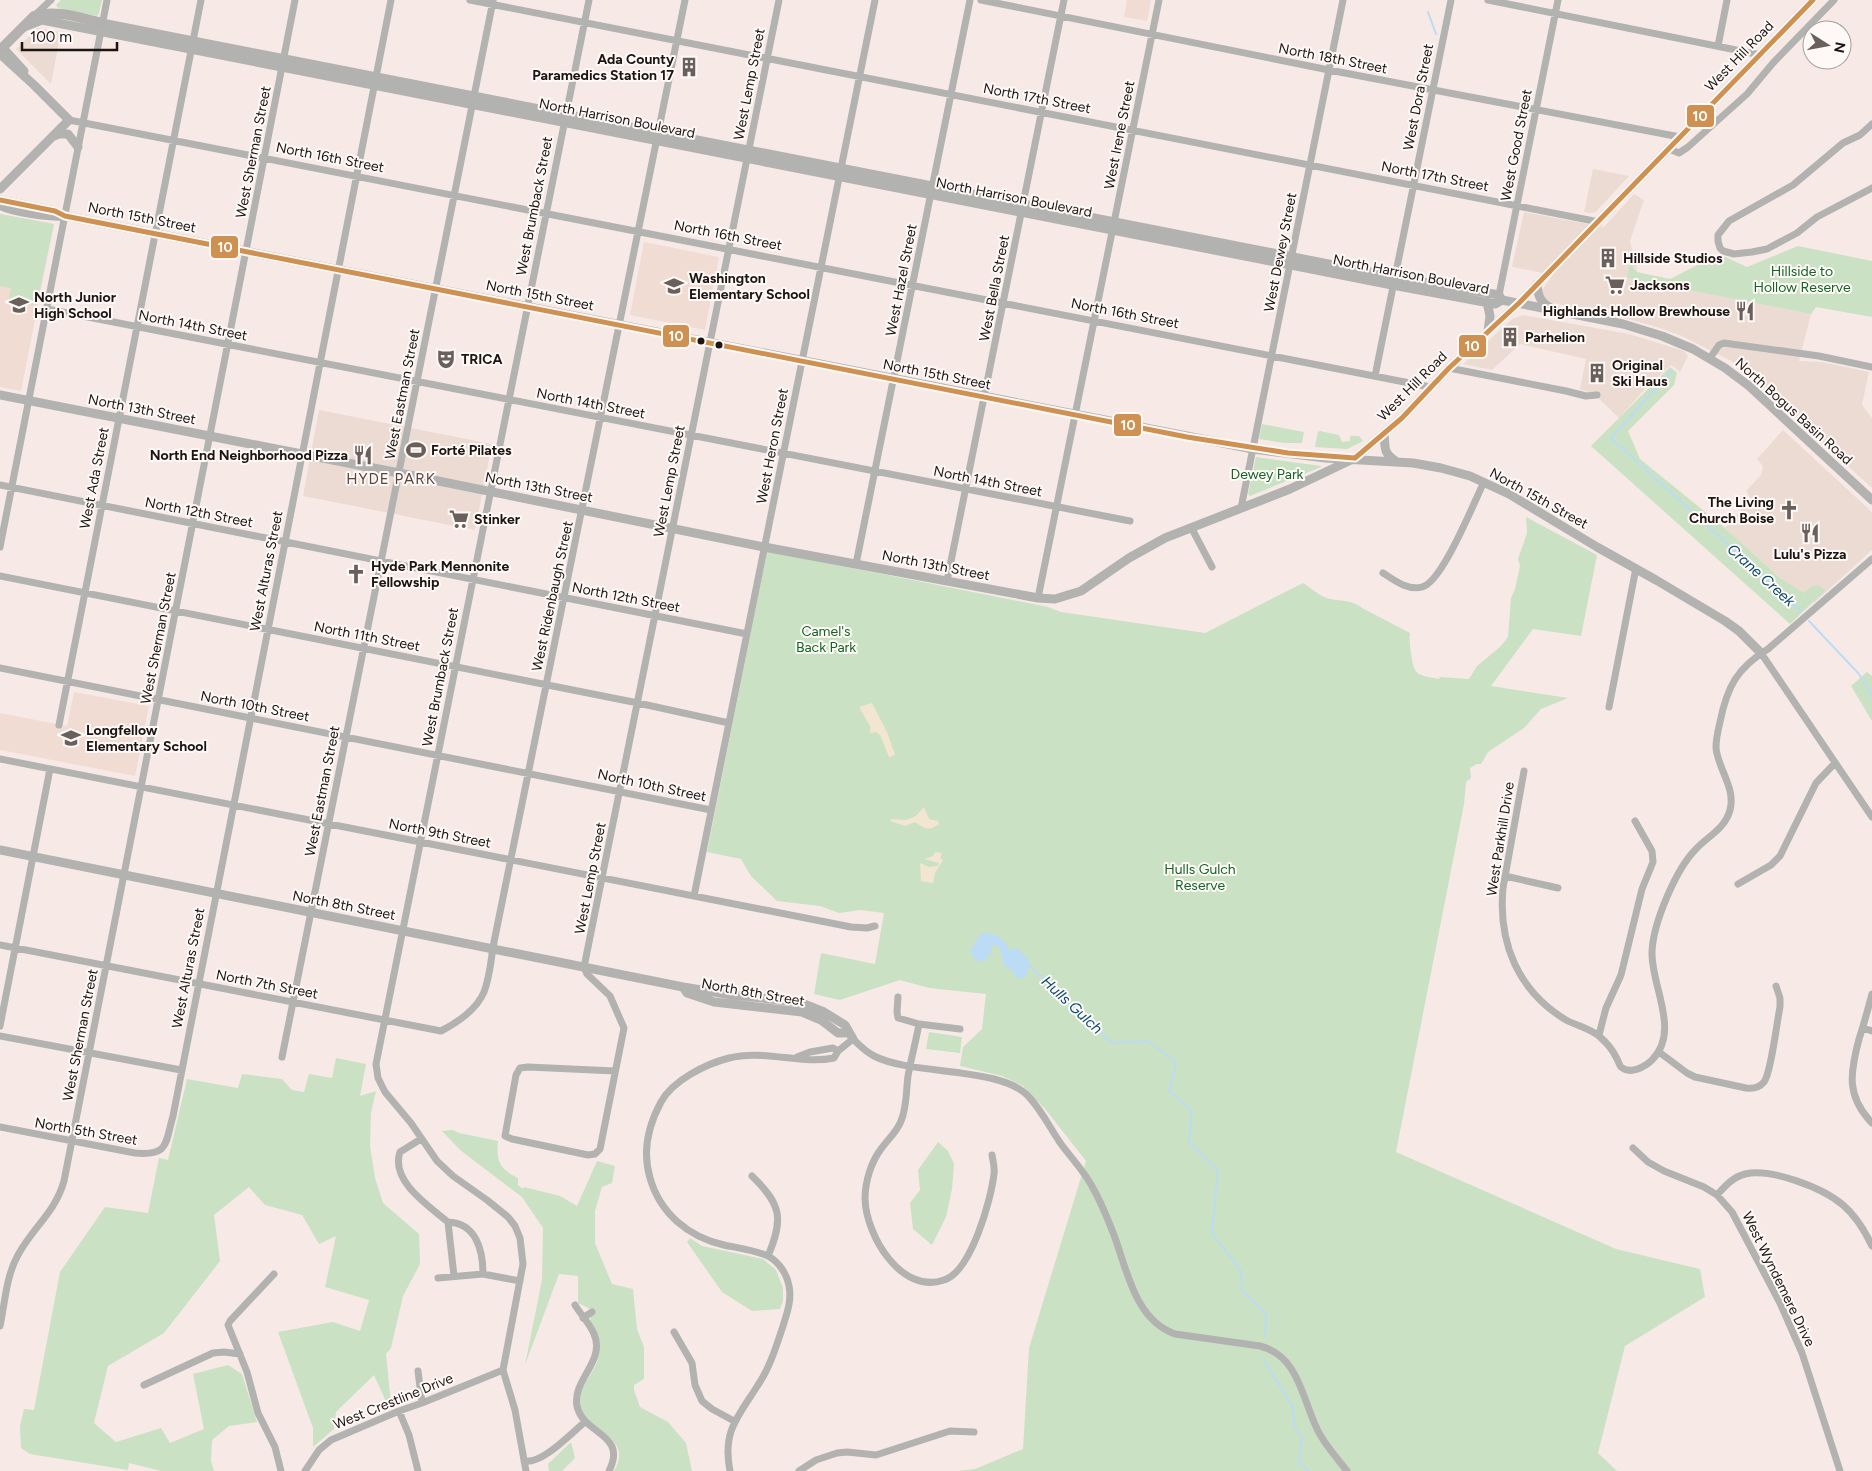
<svg xmlns="http://www.w3.org/2000/svg" width="1872" height="1471" font-family="Figtree,sans-serif">
<style>
.commercial{fill:#ecdbd2}
.built{fill:#f1dcd4}
.green{fill:#cae1c4}
.sand{fill:#f2e6d0}
.water{fill:#bcdbf4}
.lines{fill:none;stroke-linecap:round;stroke-linejoin:round}
.stream{stroke:#bcdbf4;stroke-width:2}
.minor{stroke:#b2b2b1;stroke-width:7}
.tertiary{stroke:#b2b2b1;stroke-width:9}
.secondary{stroke:#b3b0b0;stroke-width:10}
.bus-1-casing{stroke:#fef9f7;stroke-width:9}
.bus-1{stroke:#ce9151;stroke-width:5}
.bus-dot{fill:#1c1512;stroke:#fef9f7;stroke-width:2}
.labels{text-anchor:middle;stroke-width:4;stroke-linejoin:round;paint-order:stroke}
.street-label{font-size:14px;fill:#1c1512;stroke:#fef9f7}
.poi-label{font-size:14px;font-weight:bold;fill:#1c1512;stroke:#fef9f7;text-anchor:start}
.park-label{font-size:14px;fill:#126425;stroke:#fef9f7}
.neighbourhood-label{font-size:15px;letter-spacing:1px;fill:#58453f;stroke:#fef9f7}
.water-label{font-size:15px;font-style:italic;fill:#064b74;stroke:#fef9f7}
.line-badge{stroke:#fef9f7;stroke-width:2}
.badge-label{font-size:14px;text-anchor:middle;font-weight:bold;fill:#fff}
</style>
<rect width="100%" height="100%" fill="#f7eae6"/>
<path class="commercial" d="M38,28l23,4 -10,52 -35,-35z
M1593,169l36,7 -33,36 -7,1 -5,-1z
M1634,194l10,6 -14,41 8,31 -7,-8 -3,14 183,36 -12,47 23,1 47,10 -7,33 10,13v70l-137,-125 -53,-27 -25,-9 -29,-8 -80,-17 -3,-2 -3,-10 11,-15 -41,-8 12,-55 80,15z
M1523,315l106,19 55,17 4,5 -8,16 -9,-7 -25,23 -27,30 -25,-24 -14,-5 6,-30 -66,-15 -28,26 -29,-6 49,-45z
M319,410l173,34 -17,86 -172,-34z
M1783,430l89,82v38l-58,53 -10,-10 -24,-15 -55,-50 18,-20 7,-11 -4,-6 15,-16 2,-9 -6,-7z"/>
<path class="built" d="M1127,0h24l-4,21 -23,-4z
M0,214l54,10 -33,167 -21,-4z
M644,242l75,15 -14,73 -75,-15z
M74,692l75,14 -14,70 -135,-26v-37l67,13z"/>
<path class="green" d="M61,0h41l-3,13 -2,3 -39,-8 -2,-3z
M0,214l54,10 -16,74 -4,3 -1,4 -24,-5 2,-12 -11,-2z
M1798,246l74,15v56l-56,-10 -5,7 -184,-36 3,-15 7,9 33,7 49,-25 28,13z
M1670,367l7,6 -3,12 -46,46 12,28 85,69 55,50 24,15 7,-6 7,-2 8,5 -36,34 -199,-178z
M1262,424l42,8 -2,11h-18l-25,-4z
M1320,431l19,4 3,7 8,-1v-5h9l4,5 -16,8 -32,-2 3,-15z
M1256,457l65,9v1l-71,29 -2,-2z
M1526,517l71,38 -16,81 -48,-7 -42,57 77,12 -27,11 -17,19 -36,24 -7,12h-4l-7,4 1,10 -5,4 -2,22 -68,348 220,97 84,20 5,28 -80,49 -27,107 19,18h-659l17,-2 48,-20 6,-101 57,-187 -40,-51 -23,-24 -21,-10 -42,-10 3,-19 19,-18 4,-35 -57,-6 -29,-8 -60,20 -26,-6 7,-41 54,11 9,-51 -24,-3 -21,3 -19,-7 -43,-5 -26,-25 -10,-17 -34,-7 60,-301 281,56 13,5 144,21 98,-50c7,4 14,11 21,14 15,6 24,0 40,12l46,24c-1,7 0,13 1,20 3,23 6,22 28,26l1,-2 29,2 8,-13 23,-19 8,-10 3,-39 4,-9 5,-23 -2,-7 9,-26z
M1867,672l5,4v45l-21,-35z
M929,1032l33,5 -2,16 -34,-4z
M336,1058l30,6 -6,32 16,-5 -5,22 -1,33 5,32 8,25 36,31 1,30 -17,32 -12,52 -5,6 5,50 -3,2 -14,-31 -38,37 -2,17 -21,18v-19l-35,-96 55,-10 27,9 9,-31 -44,-13 11,-51 -17,8 -17,-29 -37,-10 -16,-18 -35,28 6,46 -56,72 -56,33 -14,57 22,19 45,-14 9,15 34,-14 -11,-55 35,-9 14,9 15,48 -28,4 -17,14 -1,21 3,10h-53l-32,-8 -1,7 -98,-16 -9,-6 -1,-22 4,-17 10,1 26,-138 45,-65 43,6 11,-55 9,2 19,-81 51,9 4,-14 40,5 10,11 12,2 5,-18 23,4z
M453,1130l6,3 39,8c-2,21 2,28 20,37v7l5,4 1,-2 36,9 17,10 20,-45 18,5 -3,17 -10,4 -7,24v32l17,41 21,5 4,40 7,18v32l-10,6v5l6,17 28,15 18,21 6,28h-78c20,-33 -24,-40 -33,-62 -11,-29 38,-42 9,-87l2,-12 -14,-7v-27l-19,-2 -34,91 17,-85 1,-52 -21,-31 -62,-47 -18,-19z
M938,1142l10,9 6,13 -2,25 -6,28 -14,28 -19,-16 -3,-26 10,-13 -2,-20z
M690,1238l12,8 61,13 13,11 7,18v13l-3,8 -28,2 -30,-19 -35,-50z
M571,1442l4,16 -13,13h-13l-1,-7z"/>
<path class="sand" d="M872,703l15,29 8,23 -6,2 -9,-22 -4,-3 -6,1v-7l-11,-19z
M924,807l5,12 9,2 1,3c-10,8 -15,4 -24,-2l-10,4 -15,-5 1,-2 15,1 10,-4z
M935,852l7,1 -2,5 3,2 -8,13 -2,10 -12,-2 -1,-18 9,4 9,-1 1,-3 -15,-4 9,-3z"/>
<path class="water" d="M983,933c11,-1 23,6 26,17l9,-2 10,11 3,8 -4,3v6l-5,2h-6l-5,-8 -7,-4 -5,-20 -7,-1v6l-7,10h-10l-5,-10 9,-15z"/>
<g class="lines">
<path class="stream" d="M1428,12l8,22
M1672,371l-61,67 190,173
M1809,621l50,53 13,22
M1031,967l81,76 36,-2 28,21 -7,29 23,20 -3,31 29,29 -6,62 29,38 1,19 25,25 -2,22
M1263,1359l30,48 1,18 8,12 -3,26 10,8"/>
<path class="minor" d="M470,0l1129,222
M981,0l348,70 351,67
M1488,0l273,55
M36,14l15,-14
M1718,46l9,-46
M69,120l1361,267
M1872,124l-12,11 -17,8 -50,42 -64,36 -11,14v6l2,7 3,3 11,3 18,-2 15,-3 30,-16 20,-16 55,-29
M1669,149l10,4 9,-6 59,-53 26,-31 61,-63
M1499,295l59,-295
M47,309l1083,212
M1710,358l9,-13 5,-2 95,13 53,11
M1449,368l117,23 20,5 11,-1
M1375,376l76,-376
M0,485l747,149
M1241,508l102,-508
M1191,527l21,40
M0,547l107,-547
M856,564l114,-564
M1383,573c11,7 25,18 39,14 20,-4 52,-85 62,-105
M0,576l638,127 91,20
M947,581l117,-581
M1038,598l121,-598
M1761,653l111,164
M0,668l711,142
M1609,707l27,-139
M59,725l142,-725
M0,759l851,168 16,1 8,-2
M1524,771l-21,117c-5,55 15,103 63,132 11,6 24,8 34,17 7,6 12,12 16,20 2,3 3,8 5,10 9,8 24,0 31,-7 29,-29 -1,-74 0,-108 1,-29 24,-83 44,-103 12,-13 29,-20 34,-39 6,-22 -12,-41 -14,-62 0,-8 2,-18 4,-26 7,-35 17,-54 48,-73l104,-90
M1505,876l53,12
M1738,884l33,-19 9,-9 36,-73 19,-20
M694,896l181,-896
M0,945l441,86c16,-8 36,-22 43,-39 6,-15 7,-34 10,-50l191,-942
M1872,994c-4,15 -8,30 -13,45 -9,34 -13,57 13,84
M898,997l-1,15 1,6 21,6c-3,17 -8,35 -11,52 -2,15 -1,31 -7,45 -4,11 -13,18 -20,28 -10,13 -16,33 -16,50 1,36 36,96 79,81 27,-8 47,-80 50,-106 1,-6 -1,-13 -2,-19
M919,1024l41,5
M0,1026l50,-257
M1863,1028l9,3
M1599,1035l7,-27 15,-33 21,-86 11,-27 -1,-11 -17,-30
M0,1036l181,34
M838,1051l15,-12c6,6 13,13 21,17 39,20 128,10 155,41 13,14 21,31 32,47 11,15 25,29 33,46 8,14 14,30 20,45 13,35 21,85 61,99l85,12c39,10 42,53 58,85 7,14 19,27 29,40
M1659,1052l28,21 8,4 51,11c7,1 13,0 18,-6 7,-9 13,-61 16,-75v-9l-4,-12
M282,1057l211,-1056
M615,1071l-87,-4 -8,1 -4,7 -11,61 7,3 76,16 7,-1 5,-5 24,-121 -14,-32 -23,-22 -3,-7 195,-967
M0,1127l135,26c34,3 30,-9 38,-37l218,-1116
M421,1139l-21,13c-10,29 29,54 48,70 28,1 35,28 35,52
M1633,1148l15,14 16,9 40,16 13,8 15,17 48,91 22,50 38,118
M752,1176c29,28 32,42 16,80
M1717,1195c8,-9 16,-18 28,-21 27,-6 78,14 98,31 13,11 22,26 29,41
M448,1222l6,54
M274,1274l-44,47 -2,4 19,47 11,41 17,34 6,24
M438,1278l45,-4 37,7
M575,1305c6,10 15,19 19,29 12,27 -22,46 -17,72 6,29 51,27 32,65
M583,1318l9,-6
M0,1326c5,-23 6,-50 18,-71 15,-28 37,-42 46,-74l231,-1181
M674,1332l18,31 3,22 7,16 10,8 22,12
M418,1371l4,32
M144,1385l69,-32 11,-1 16,2
M399,1411l10,24 9,36
M524,1461c18,4 47,-28 61,-39
M305,1471l14,-21 12,-10 68,-29 23,-8 81,-33
M526,1471l-11,-61 -12,-40 20,-106 -3,-26 -5,-12 -7,-9 -21,-17 -34,-24 -16,-15 -26,-38 -26,-31 -7,-14 -2,-14 213,-1064
M730,1471c-8,-40 8,-54 28,-86 12,-18 18,-38 25,-59 4,-13 9,-26 6,-40 -2,-12 -10,-24 -21,-30 -13,-6 -30,-8 -44,-11 -36,-8 -64,-32 -74,-67 -8,-27 -2,-52 11,-76 12,-22 45,-38 68,-44 35,-9 72,7 105,0l4,-7 -5,-3 -23,4 -13,5
M799,1471l17,-11 21,-7 10,-1 29,3 74,-24 24,1"/>
<path class="tertiary" d="M102,23l1293,254 104,18 3,5
M24,27l18,-7 1345,264 108,20 7,-4
M3,48l21,23
M0,54l34,31 35,35 -69,69
M54,136l5,-2h9l10,13
M0,200l55,11 9,5
M0,205c11,7 51,12 65,11l1188,233 73,9 87,5 28,5 29,8 39,18 88,53 59,33 69,41 14,10 22,22
M1537,284c1,12 3,18 14,24
M1502,300l121,24 39,12 31,13 32,19 24,18 123,114
M1487,302l3,14 -2,15
M0,395l399,78 365,74 274,51 17,1 26,-8 48,-33 36,-20 125,-49 65,-31 47,-40 47,-50 70,-65 294,-303
M1384,434c2,15 -2,18 13,28
M0,850l683,137 49,8 67,7 25,10 21,13 8,14
M683,987l4,6 27,9 88,10 19,8 17,13h9"/>
<path class="secondary" d="M0,50l34,-34c22,-7 46,2 68,7"/>
<defs>
<path id="bus-1" d="M0,200l55,11 10,5 1122,221 101,16 67,5
M1355,458l47,-40 47,-50 70,-65 294,-303"/>
</defs>
<use href="#bus-1" class="bus-1-casing"/>
<use href="#bus-1" class="bus-1"/>
</g>
<defs>
<symbol id="building-bare" viewBox="-9 -9 18 18"><path d="M-4-6H4V6H1V3H-1V6H-4ZM-2.5-4.3h1.7v1.8h-1.7ZM.8-4.3h1.7v1.8H.8ZM-2.5-1h1.7V.8h-1.7ZM.8-1h1.7V.8H.8Z" fill="#69605c" stroke="#fef9f7" stroke-width="2.5" paint-order="stroke"/></symbol>
<symbol id="supermarket-bare" viewBox="-9 -9 18 18"><path d="M-6-5.5h2.5l.6 2H6L4.5 2H-2.5L-4.4-4H-6ZM-1.5 3.2a1.3 1.3 0 1 0 .1 0ZM3 3.2a1.3 1.3 0 1 0 .1 0Z" fill="#69605c" stroke="#fef9f7" stroke-width="2.5" paint-order="stroke"/></symbol>
<symbol id="school-bare" viewBox="-9 -9 18 18"><path d="M0-5L7-2L0 1L-7-2ZM-4 1L0 2.5L4 1V4Q0 6-4 4Z" fill="#69605c" stroke="#fef9f7" stroke-width="2.5" paint-order="stroke"/></symbol>
<symbol id="restaurant-bare" viewBox="-9 -9 18 18"><path d="M-5-6h1v4h1v-4h1v4h1v-4h1v5L-1.5 .5V6h-2V.5L-5-1ZM5-6V6H3V1.5H1.5Q1.5-4 5-6Z" fill="#69605c" stroke="#fef9f7" stroke-width="2.5" paint-order="stroke"/></symbol>
<symbol id="theatre-bare" viewBox="-9 -9 18 18"><path d="M-5-5.5Q0-4 5-5.5V0Q5 5 0 6Q-5 5-5 0ZM-3.3-2.5H-1v1.5H-3.3ZM1-2.5H3.3v1.5H1ZM-2.8 1Q0 5.5 2.8 1Z" fill="#69605c" stroke="#fef9f7" stroke-width="2.5" paint-order="stroke"/></symbol>
<symbol id="stadium-bare" viewBox="-9 -9 18 18"><path d="M0-5a6.5 5 0 1 0 0 10a6.5 5 0 1 0 0-10ZM-3.5-1.8h7v3.6h-7Z" fill="#69605c" stroke="#fef9f7" stroke-width="2.5" paint-order="stroke"/></symbol>
<symbol id="church-bare" viewBox="-9 -9 18 18"><path d="M-1.2-6h2.4v3.5h3.3v2.4h-3.3V6h-2.4V-.1h-3.3v-2.4h3.3Z" fill="#69605c" stroke="#fef9f7" stroke-width="2.5" paint-order="stroke"/></symbol>
</defs>
<g fill-rule="evenodd">
<use href="#building-bare" x="675" y="53" width="28" height="28"/>
<use href="#building-bare" x="1594" y="244" width="28" height="28"/>
<use href="#supermarket-bare" x="1601" y="271" width="28" height="28"/>
<use href="#school-bare" x="660" y="272" width="28" height="28"/>
<use href="#school-bare" x="5" y="291" width="28" height="28"/>
<use href="#restaurant-bare" x="1731" y="297" width="28" height="28"/>
<use href="#building-bare" x="1496" y="323" width="28" height="28"/>
<use href="#theatre-bare" x="432" y="345" width="28" height="28"/>
<use href="#building-bare" x="1583" y="359" width="28" height="28"/>
<use href="#stadium-bare" x="402" y="436" width="28" height="28"/>
<use href="#restaurant-bare" x="349" y="441" width="28" height="28"/>
<use href="#church-bare" x="1775" y="496" width="28" height="28"/>
<use href="#supermarket-bare" x="445" y="505" width="28" height="28"/>
<use href="#restaurant-bare" x="1796" y="519" width="28" height="28"/>
<use href="#church-bare" x="342" y="560" width="28" height="28"/>
<use href="#school-bare" x="57" y="724" width="28" height="28"/>
</g>
<g class="bus-dot">
<circle cx="701" cy="341" r="4.5"/>
<circle cx="719" cy="345" r="4.5"/>
</g>
<g class="labels">
<g class="street-label">
<text transform="translate(1739 56) rotate(-46)" y="5">West Hill Road</text>
<text transform="translate(1333 58) rotate(11)" y="5">North 18th Street</text>
<text transform="translate(749 84) rotate(-79)" y="5">West Lemp Street</text>
<text transform="translate(1418 97) rotate(-79)" y="5">West Dora Street</text>
<text transform="translate(1037 98) rotate(11)" y="5">North 17th Street</text>
<text transform="translate(617 118) rotate(11)" y="5">North Harrison Boulevard</text>
<text transform="translate(1119 135) rotate(-79)" y="5">West Irene Street</text>
<text transform="translate(1516 145) rotate(-79)" y="5">West Good Street</text>
<text transform="translate(253 152) rotate(-79)" y="5">West Sherman Street</text>
<text transform="translate(330 157) rotate(11)" y="5">North 16th Street</text>
<text transform="translate(1435 176) rotate(11)" y="5">North 17th Street</text>
<text transform="translate(1014 197) rotate(11)" y="5">North Harrison Boulevard</text>
<text transform="translate(534 206) rotate(-79)" y="5">West Brumback Street</text>
<text transform="translate(142 217) rotate(11)" y="5">North 15th Street</text>
<text transform="translate(728 235) rotate(11)" y="5">North 16th Street</text>
<text transform="translate(1280 252) rotate(-79)" y="5">West Dewey Street</text>
<text transform="translate(1411 274) rotate(11)" y="5">North Harrison Boulevard</text>
<text transform="translate(901 280) rotate(-79)" y="5">West Hazel Street</text>
<text transform="translate(994 288) rotate(-79)" y="5">West Bella Street</text>
<text transform="translate(540 295) rotate(11)" y="5">North 15th Street</text>
<text transform="translate(1125 313) rotate(11)" y="5">North 16th Street</text>
<text transform="translate(193 325) rotate(11)" y="5">North 14th Street</text>
<text transform="translate(937 374) rotate(11)" y="5">North 15th Street</text>
<text transform="translate(1412 386) rotate(-45)" y="5">West Hill Road</text>
<text transform="translate(402 394) rotate(-79)" y="5">West Eastman Street</text>
<text transform="translate(591 403) rotate(11)" y="5">North 14th Street</text>
<text transform="translate(142 409) rotate(11)" y="5">North 13th Street</text>
<text transform="translate(1794 411) rotate(42)" y="5">North Bogus Basin Road</text>
<text transform="translate(772 446) rotate(-79)" y="5">West Heron Street</text>
<text transform="translate(94 478) rotate(-79)" y="5">West Ada Street</text>
<text transform="translate(669 481) rotate(-79)" y="5">West Lemp Street</text>
<text transform="translate(988 481) rotate(11)" y="5">North 14th Street</text>
<text transform="translate(539 487) rotate(11)" y="5">North 13th Street</text>
<text transform="translate(1539 498) rotate(29)" y="5">North 15th Street</text>
<text transform="translate(199 512) rotate(11)" y="5">North 12th Street</text>
<text transform="translate(936 565) rotate(11)" y="5">North 13th Street</text>
<text transform="translate(266 571) rotate(-79)" y="5">West Alturas Street</text>
<text transform="translate(552 596) rotate(-78)" y="5">West Ridenbaugh Street</text>
<text transform="translate(626 597) rotate(11)" y="5">North 12th Street</text>
<text transform="translate(367 636) rotate(11)" y="5">North 11th Street</text>
<text transform="translate(158 638) rotate(-79)" y="5">West Sherman Street</text>
<text transform="translate(440 677) rotate(-79)" y="5">West Brumback Street</text>
<text transform="translate(255 706) rotate(11)" y="5">North 10th Street</text>
<text transform="translate(652 785) rotate(12)" y="5">North 10th Street</text>
<text transform="translate(322 791) rotate(-79)" y="5">West Eastman Street</text>
<text transform="translate(440 833) rotate(11)" y="5">North 9th Street</text>
<text transform="translate(1500 839) rotate(-81)" y="5">West Parkhill Drive</text>
<text transform="translate(590 878) rotate(-79)" y="5">West Lemp Street</text>
<text transform="translate(344 905) rotate(11)" y="5">North 8th Street</text>
<text transform="translate(188 968) rotate(-79)" y="5">West Alturas Street</text>
<text transform="translate(267 984) rotate(11)" y="5">North 7th Street</text>
<text transform="translate(753 992) rotate(10)" y="5">North 8th Street</text>
<text transform="translate(80 1035) rotate(-79)" y="5">West Sherman Street</text>
<text transform="translate(86 1131) rotate(10)" y="5">North 5th Street</text>
<text transform="translate(1779 1279) rotate(64)" y="5">West Wyndemere Drive</text>
<text transform="translate(393 1401) rotate(-22)" y="5">West Crestline Drive</text>
</g>
<g class="poi-label">
<text x="674" y="64" text-anchor="end">Ada County<tspan x="674" dy="16">Paramedics Station 17</tspan></text>
<text x="1623" y="263">Hillside Studios</text>
<text x="689" y="283">Washington<tspan x="689" dy="16">Elementary School</tspan></text>
<text x="1630" y="290">Jacksons</text>
<text x="34" y="302">North Junior<tspan x="34" dy="16">High School</tspan></text>
<text x="1730" y="316" text-anchor="end">Highlands Hollow Brewhouse</text>
<text x="1525" y="342">Parhelion</text>
<text x="461" y="364">TRICA</text>
<text x="1612" y="370">Original<tspan x="1612" dy="16">Ski Haus</tspan></text>
<text x="431" y="455">Forté Pilates</text>
<text x="348" y="460" text-anchor="end">North End Neighborhood Pizza</text>
<text x="1774" y="507" text-anchor="end">The Living<tspan x="1774" dy="16">Church Boise</tspan></text>
<text x="474" y="524">Stinker</text>
<text x="1810" y="559" text-anchor="middle">Lulu's Pizza</text>
<text x="371" y="571">Hyde Park Mennonite<tspan x="371" dy="16">Fellowship</tspan></text>
<text x="86" y="735">Longfellow<tspan x="86" dy="16">Elementary School</tspan></text>
</g>
<g class="park-label">
<text x="1802" y="276">Hillside to<tspan x="1802" dy="16">Hollow Reserve</tspan></text>
<text x="1267" y="479">Dewey Park</text>
<text x="826" y="636">Camel's<tspan x="826" dy="16">Back Park</tspan></text>
<text x="1200" y="874">Hulls Gulch<tspan x="1200" dy="16">Reserve</tspan></text>
</g>
<g class="neighbourhood-label">
<text x="391" y="484">HYDE PARK</text>
</g>
<g class="water-label">
<text transform="translate(1761 575) rotate(42)" y="5">Crane Creek</text>
<text transform="translate(1072 1005) rotate(43)" y="5">Hulls Gulch</text>
</g>
</g>
<g class="line-badge">
<rect x="1686" y="104" width="29" height="24" rx="5" fill="#ce9151"/>
<rect x="210" y="235" width="29" height="24" rx="5" fill="#ce9151"/>
<rect x="662" y="324" width="28" height="24" rx="5" fill="#ce9151"/>
<rect x="1458" y="334" width="29" height="24" rx="5" fill="#ce9151"/>
<rect x="1113" y="413" width="29" height="24" rx="5" fill="#ce9151"/>
</g>
<g class="badge-label">
<text x="1700" y="121">10</text>
<text x="225" y="252">10</text>
<text x="676" y="341">10</text>
<text x="1472" y="351">10</text>
<text x="1128" y="430">10</text>
</g>
<g transform="translate(1827 45) rotate(101)"><circle r="24" fill="#fef9f7" stroke="#a49e9b"/>
<path d="M0-4L9 19L0 12L-9 19Z" fill="#69605c"/>
<text y="-8" font-size="14" font-weight="bold" text-anchor="middle" fill="#1c1512">N</text>
</g>
<path d="M22 42v8h95v-8" fill="none" stroke="#1c1512" stroke-width="2.5"/>
<text x="30" y="42" font-size="15" fill="#1c1512" stroke="#fef9f7" stroke-width="4" paint-order="stroke">100 m</text>
</svg>
